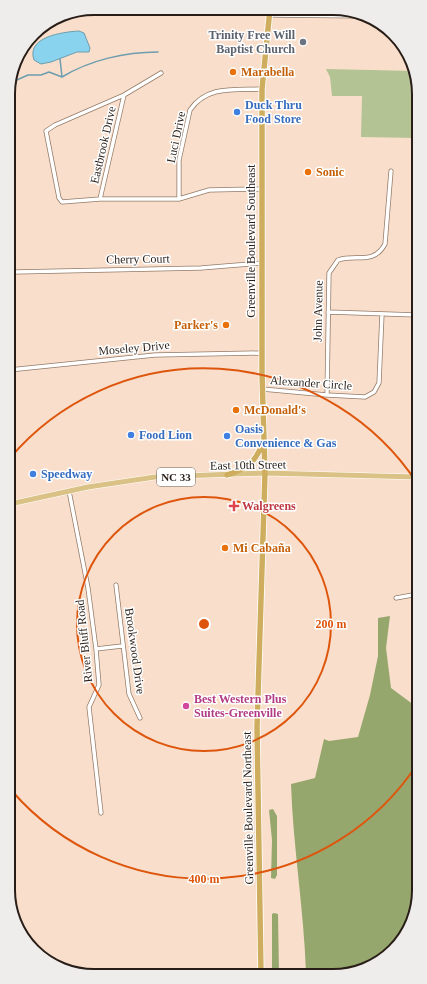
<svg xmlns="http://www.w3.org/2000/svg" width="427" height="984" font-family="'Times New Roman',serif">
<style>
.green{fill:#b4c394}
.forest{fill:#96a76d}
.water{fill:#8ad3ee;stroke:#6d9dae}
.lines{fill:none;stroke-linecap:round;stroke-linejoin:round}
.stream{stroke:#6d9dae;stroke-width:1.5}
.minor-casing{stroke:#927b69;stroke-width:5}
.primary-casing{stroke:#fff;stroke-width:6}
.trunk-casing{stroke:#fff;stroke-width:7}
.minor{stroke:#fff;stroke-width:3.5}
.primary{stroke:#dac286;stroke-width:5}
.trunk{stroke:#ceae5e;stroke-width:5.5}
.ring{fill:none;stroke:#de560d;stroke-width:2}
.worship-dot{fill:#6b7280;stroke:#fff;stroke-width:1.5}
.food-dot{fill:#e8710a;stroke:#fff;stroke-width:1.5}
.shop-dot{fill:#3f7fe0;stroke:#fff;stroke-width:1.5}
.health-dot{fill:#e0444e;stroke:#fff;stroke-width:1.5}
.hotel-dot{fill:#d1479c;stroke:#fff;stroke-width:1.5}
.labels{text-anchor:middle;stroke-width:3;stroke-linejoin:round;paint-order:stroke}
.shield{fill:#fff;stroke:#68625d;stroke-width:1}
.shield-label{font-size:11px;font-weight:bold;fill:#281e17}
.worship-label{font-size:12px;font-weight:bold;fill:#5b616d;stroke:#fff;text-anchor:end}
.food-label{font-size:12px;font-weight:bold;fill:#c56008;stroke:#fff;text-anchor:start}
.shop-label{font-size:12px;font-weight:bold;fill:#366cbe;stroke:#fff;text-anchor:start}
.street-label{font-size:12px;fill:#281e17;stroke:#fff}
.health-label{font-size:12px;font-weight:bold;fill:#be3a42;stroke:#fff;text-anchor:start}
.hotel-label{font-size:12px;font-weight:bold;fill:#b23c85;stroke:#fff;text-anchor:start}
.rim{fill:none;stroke:#281e17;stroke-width:2}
.centre{fill:#de560d;stroke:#fff;stroke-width:2}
.ring-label{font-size:12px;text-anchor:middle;font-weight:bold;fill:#de560d;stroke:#fff;stroke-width:3;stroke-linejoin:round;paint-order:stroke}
</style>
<rect width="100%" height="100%" fill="#f9dfcb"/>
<path class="green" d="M326,69l89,2 1,67 -55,-1 1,-41h-30l-2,-19z"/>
<path class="forest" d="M390,616l-4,32 5,40 27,20 1,187 -18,47 -46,31h-49c-2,-63 -13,-126 -15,-189l24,-6 9,-39 5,2 29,-4 12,-42 8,-39v-38z
M273,809l4,7v59l-2,4 -4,-1 1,-38 -3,-30z
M274,913l4,1 1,59h-7v-59z"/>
<path class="water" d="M79,31l5,2 6,15 -1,4h-12l-26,10 -10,2 -7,-4c-8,-23 28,-28 45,-29z"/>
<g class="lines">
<path class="stream" d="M60,59l2,18
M62,77c28,-17 63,-25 96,-25
M10,83l18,-8h13l8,-3 13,5"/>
<defs>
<path id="minor" d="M152,8v3
M269,15l92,1
M124,95l-69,30 -9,6 13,67 3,4 38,-3 24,-104 37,-22
M100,199h79l30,-9 53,-1
M179,199v-39l11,-50c17,-25 45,-20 72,-21
M15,272l186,-4 61,-5
M328,312l89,3
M9,370l146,-15 107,-2
M262,389l65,6 38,2 9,-5 5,-9 3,-69
M327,395l2,-122 9,-13c18,-6 36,5 47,-16l6,-73
M69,491l19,97 8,61 3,36 -10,22 12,106
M116,585l13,109 11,24
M396,598l22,-4
M96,649l26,-3"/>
<path id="primary" d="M10,504l78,-17 67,-10 110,-4 152,4"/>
<path id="trunk" d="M227,475c21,-7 27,-11 36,-32
M261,973l-4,-246 8,-254 -3,-100v-284l8,-80"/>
</defs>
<use href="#minor" class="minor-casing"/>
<use href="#primary" class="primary-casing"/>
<use href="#trunk" class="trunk-casing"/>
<use href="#minor" class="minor"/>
<use href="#primary" class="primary"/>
<use href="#trunk" class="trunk"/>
</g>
<g class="ring">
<circle cx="204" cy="624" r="127"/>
<path d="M418 763A255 255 0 0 1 12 791M10 458A255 255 0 0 1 417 483"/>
</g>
<circle class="worship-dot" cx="303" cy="42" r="4"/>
<g class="food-dot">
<circle cx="233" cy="72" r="4"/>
<circle cx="308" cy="172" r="4"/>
<circle cx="226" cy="325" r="4"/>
<circle cx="236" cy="410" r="4"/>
<circle cx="225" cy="548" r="4"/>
</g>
<g class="shop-dot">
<circle cx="237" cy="112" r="4"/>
<circle cx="131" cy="435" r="4"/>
<circle cx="227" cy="436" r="4"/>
<circle cx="33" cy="474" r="4"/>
</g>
<path class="health-dot" d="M232 500h4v4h4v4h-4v4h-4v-4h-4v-4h4z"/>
<circle class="hotel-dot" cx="186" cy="706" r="4"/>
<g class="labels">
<rect class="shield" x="157" y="468" width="38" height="18" rx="3"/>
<g class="shield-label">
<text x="176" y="481">NC 33</text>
</g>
<g class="worship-label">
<text x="295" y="39">Trinity Free Will<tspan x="295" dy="14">Baptist Church</tspan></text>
</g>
<g class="food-label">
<text x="241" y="76">Marabella</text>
<text x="316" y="176">Sonic</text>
<text x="218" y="329" text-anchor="end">Parker's</text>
<text x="244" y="414">McDonald's</text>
<text x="233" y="552">Mi Cabaña</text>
</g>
<g class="shop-label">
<text x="245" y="109">Duck Thru<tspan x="245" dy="14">Food Store</tspan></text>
<text x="235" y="433">Oasis<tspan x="235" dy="14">Convenience &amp; Gas</tspan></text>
<text x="139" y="439">Food Lion</text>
<text x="41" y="478">Speedway</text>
</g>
<g class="street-label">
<text transform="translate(176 137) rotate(-78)" y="4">Luci Drive</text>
<text transform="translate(103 145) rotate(-77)" y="4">Eastbrook Drive</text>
<text transform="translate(251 241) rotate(-90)" y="4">Greenville Boulevard Southeast</text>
<text transform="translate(138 259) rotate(-1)" y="4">Cherry Court</text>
<text transform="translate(318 311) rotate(-89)" y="4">John Avenue</text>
<text transform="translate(134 348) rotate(-5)" y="4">Moseley Drive</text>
<text transform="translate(311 383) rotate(4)" y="4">Alexander Circle</text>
<text transform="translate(248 465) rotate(-1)" y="4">East 10th Street</text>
<text transform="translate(84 641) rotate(-96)" y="4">River Bluff Road</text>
<text transform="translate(135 651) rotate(82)" y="4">Brookwood Drive</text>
<text transform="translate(248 808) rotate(-91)" y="4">Greenville Boulevard Northeast</text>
</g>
<g class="health-label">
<text x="242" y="510">Walgreens</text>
</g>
<g class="hotel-label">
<text x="194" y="703">Best Western Plus<tspan x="194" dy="14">Suites-Greenville</tspan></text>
</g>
</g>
<path d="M0 0H427V984H0ZM94 15H333A79 79 0 0 1 412 94V890A79 79 0 0 1 333 969H94A79 79 0 0 1 15 890V94A79 79 0 0 1 94 15Z" fill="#eeedec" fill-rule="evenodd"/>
<path class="rim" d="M94 15H333A79 79 0 0 1 412 94V890A79 79 0 0 1 333 969H94A79 79 0 0 1 15 890V94A79 79 0 0 1 94 15Z"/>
<circle cx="204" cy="624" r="6" class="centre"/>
<g class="ring-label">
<text x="331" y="628">200 m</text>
<text x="204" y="883">400 m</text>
</g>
</svg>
